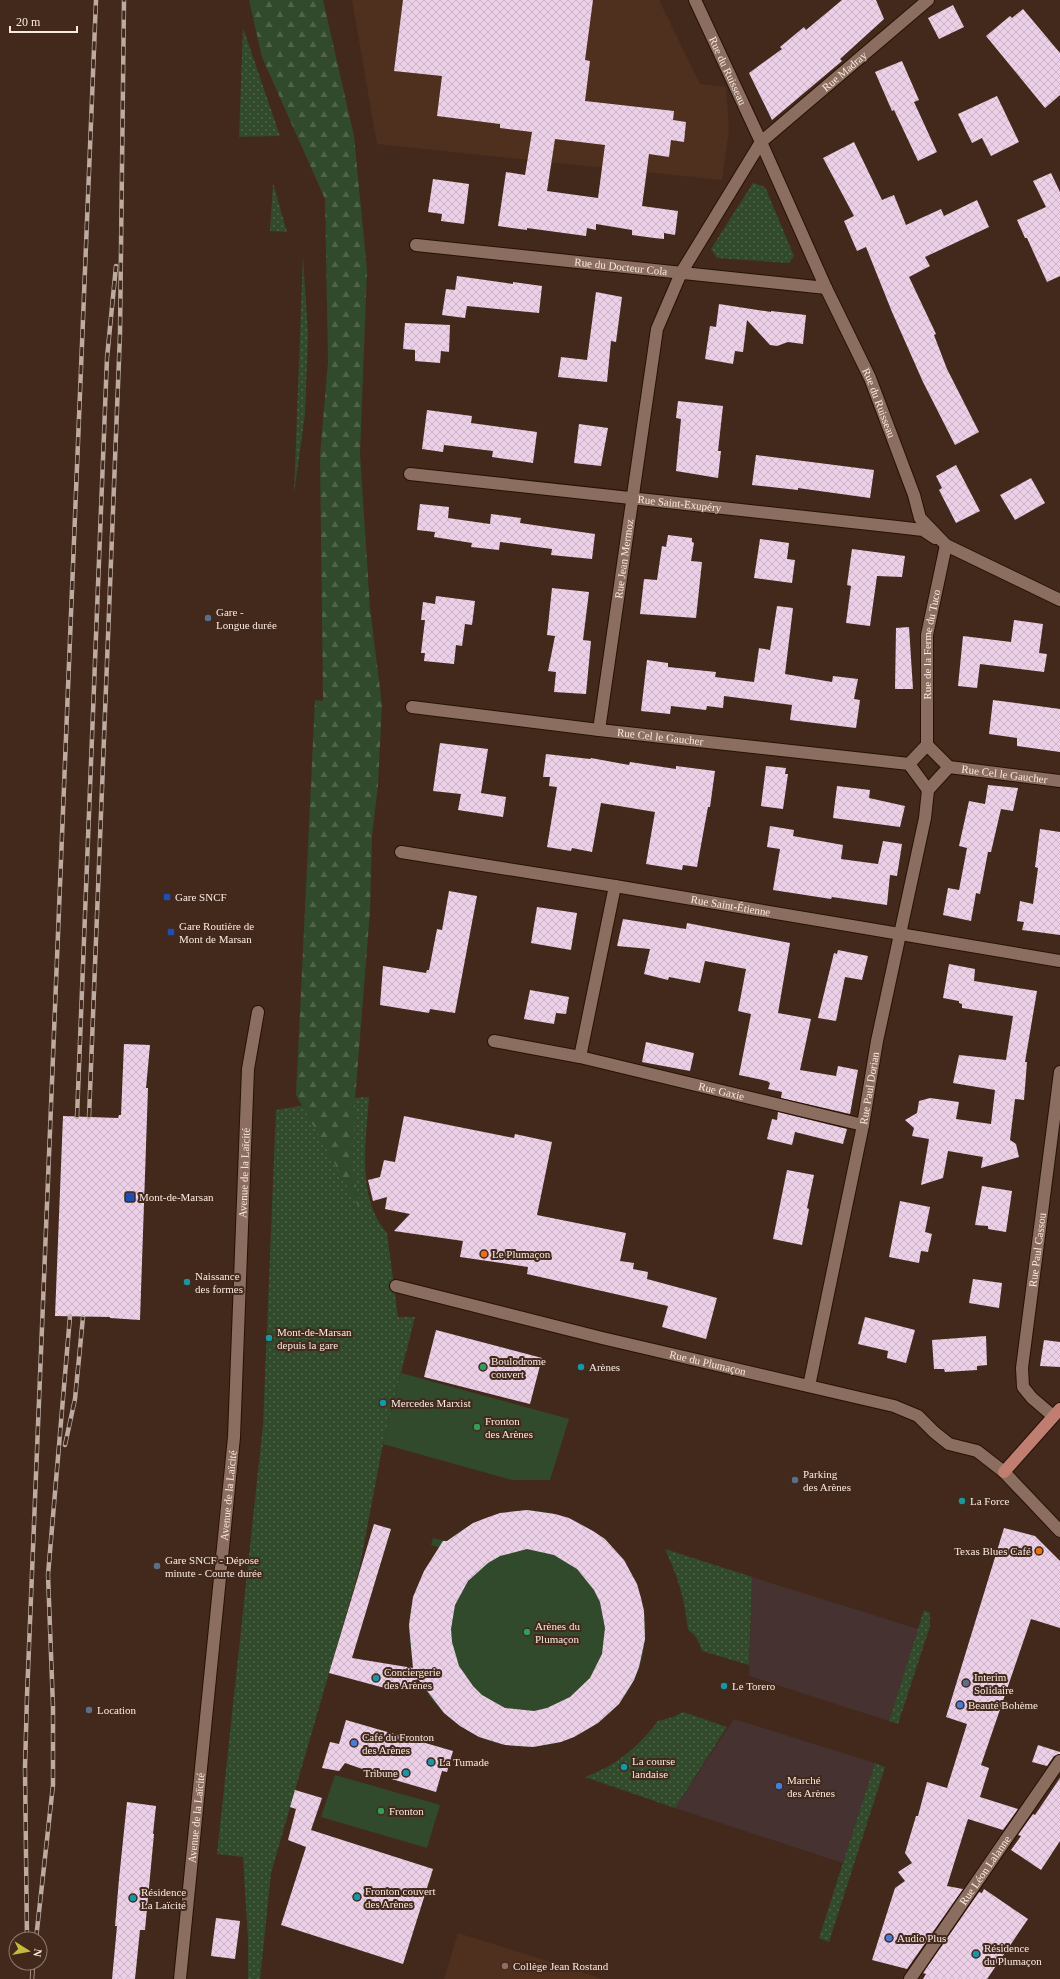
<svg xmlns="http://www.w3.org/2000/svg" width="1060" height="1979" font-family="Georgia,serif">
<style>
.commercial{fill:#463230}
.built{fill:#4f301f}
.grass{fill:url(#grass-dots)}
.forest{fill:url(#forest-firs)}
.pitch{fill:#314a2c}
.building{fill:url(#building-cross-hatch);fill-rule:evenodd}
.lines{fill:none;stroke-linecap:round;stroke-linejoin:round}
.minor-casing{stroke:#281105;stroke-width:14}
.major-casing{stroke:#281105;stroke-width:14}
.minor{stroke:#8b6e5f;stroke-width:12}
.major{stroke:#bf7e6f;stroke-width:12}
.rail-casing{stroke:#bdaaa0;stroke-width:4.5}
.rail{stroke:#42291c;stroke-width:3;stroke-dasharray:9;stroke-linecap:butt}
.service-dot{fill:#5c6f8a;stroke:#42291c;stroke-width:1.5}
.transit-dot{fill:#1a4fb4;stroke:#42291c;stroke-width:1.5}
.food-dot{fill:#e8710a;stroke:#42291c;stroke-width:1.5}
.culture-dot{fill:#0f9aa8;stroke:#42291c;stroke-width:1.5}
.leisure-dot{fill:#2e9e5b;stroke:#42291c;stroke-width:1.5}
.shop-dot{fill:#3f7fe0;stroke:#42291c;stroke-width:1.5}
.education-dot{fill:#8d6e63;stroke:#42291c;stroke-width:1.5}
.labels{text-anchor:middle;stroke-width:4;stroke-linejoin:round;paint-order:stroke}
.street-label{font-size:11px;fill:#fae9e1;stroke:#42291c}
.poi-label{font-size:11px;fill:#fae9e1;stroke:#42291c;text-anchor:start}
</style>
<defs>
<pattern id="grass-dots" width="8" height="8" patternUnits="userSpaceOnUse"><rect width="8" height="8" fill="#314a2c"/><path d="M2 2h.1M6 6h.1" fill="none" stroke="#50644a" stroke-width="1.8" stroke-linecap="round"/></pattern>
<pattern id="forest-firs" width="22" height="20" patternUnits="userSpaceOnUse"><rect width="22" height="20" fill="#314a2c"/><path d="M5 1l3.5 6h-7zM16 11l3.5 6h-7z" fill="#50644a"/></pattern>
<pattern id="building-cross-hatch" width="8" height="8" patternUnits="userSpaceOnUse"><rect width="8" height="8" fill="#ebd0e7"/><path d="M0 0l8 8M0 8l8-8" fill="none" stroke="#cbb4c6"/></pattern>
</defs>
<rect width="100%" height="100%" fill="#42291c"/>
<path class="commercial" d="M752,1577l166,52 -29,92 -140,-45z
M734,1719l141,44 -32,100 -168,-55z"/>
<path class="built" d="M352,0h307l41,84 26,3 3,43 -7,50 -345,-36z
M458,1933l64,20 81,26h-159z"/>
<path class="grass" d="M243,28l37,108 -41,1z
M273,183l14,49 -17,-1z
M753,183l12,4 29,69 -5,7 -72,-5 -6,-9z
M303,256l5,79 -3,79 -11,80z
M369,1097c-3,43 -13,100 18,136l11,84h17l-32,127 -24,126 -88,303 -11,106h-12v-38l-5,-84 -26,-3 46,-429 13,-315 72,-12z
M665,1549l87,28 -3,88 -47,-14c-3,-10 -6,-16 -14,-21 -4,-34 -9,-50 -23,-81z
M924,1610l6,3v13l-32,98 -9,-3z
M683,1712l44,15 -52,81 -90,-31c32,-12 52,-29 73,-56l15,-4z
M875,1763l10,4 -56,175 -10,-4z"/>
<path class="forest" d="M249,0h74l31,136 13,134 -7,184 10,154 12,97 -4,80 -6,51 -2,75 -15,189 -2,69 7,40 -64,-114 19,-395 8,1 -3,-245 8,-94 -3,-163 -63,-142z"/>
<path class="pitch" d="M401,1373l168,46 -19,61h-38l-129,-36z
M527,1510c134,8 164,183 39,230 -25,9 -54,9 -79,0 -30,-12 -57,-35 -69,-65 -18,-46 -8,-90 23,-127l-10,-3 2,-7 14,3c24,-19 49,-29 80,-31z
M335,1775l105,30 -13,43 -106,-31z"/>
<path class="building" d="M403,0h190l-8,60 5,1 -5,40 89,10 -1,9 13,2 -2,20 -13,-2 -2,17 -20,-3 -7,52 36,5 -3,24 -11,-2v6l-10,-1 -22,-3v-5l-36,-6v6l-9,-2 -1,8 -59,-8v2l-29,-4 8,-54 19,3 7,-43 -32,-4v-4l-63,-8 5,-40 -48,-5zM555,139l50,6 -7,53 -51,-7z
M842,0h34l8,19 -44,40 2,2 -70,59 -23,-47 33,-24 -2,-2 24,-20 2,3z
M953,5l11,22 -25,12 -11,-21z
M1023,9l37,44v42l-15,13 -59,-72 24,-20 2,2z
M902,61l17,39 -5,2 23,50 -19,9 -24,-51 -2,1 -17,-39z
M997,96l22,46 -28,14 -9,-18 -10,5 -14,-29z
M854,142l28,58 12,-5 12,30 35,-16 3,7 33,-16 12,27 -64,30 5,9 -21,11 27,57 -2,1 13,34 32,63 -24,13 -32,-63 -31,-70 -26,-65 -9,4 -13,-30 10,-5 -31,-58z
M1051,173l9,19v84l-13,6 -20,-44h-2l-8,-18 29,-13 -13,-26z
M433,179l36,5 -5,40 -23,-3 1,-7 -14,-2z
M457,276l56,8v-2l29,4 -3,27 -72,-7 -2,12 -23,-3 4,-26 9,1z
M596,292l26,5 -6,45 -5,-1 -4,41 -49,-5 3,-20 26,3z
M719,304l52,8v-1l35,4 -3,29 -15,-2 -11,4 -7,-1 -23,-25 -4,32 -8,-1 -2,13 -28,-5 5,-33 6,1z
M405,323l45,2 -1,27 -8,-1 -1,12 -25,-2v-11l-12,-1z
M678,401l45,5 -5,45h3l-3,27 -42,-7 5,-52 -5,-1z
M427,410l45,6 -1,7 66,9 -4,31 -41,-6 1,-6 -49,-6 -1,7 -21,-3z
M579,424l29,4 -7,38 -27,-3z
M756,455l118,15 -4,28 -72,-10v2l-46,-5z
M956,465l24,46 -24,12 -17,-33 3,-2 -6,-12z
M1031,478l14,25 -30,17 -15,-25z
M420,504l29,3 -1,11 42,6 1,-10 30,4 -1,5 75,11 -3,25 -41,-4 1,-6 -52,-7 -1,8 -28,-3 1,-4 -38,-6 1,-5 -18,-2z
M668,535l24,3v4l2,1 -3,18 11,1 -6,56 -56,-4 4,-35 13,1 5,-34 4,1z
M760,539l29,4 -2,16 8,1 -3,23 -38,-5z
M852,549l53,7 -3,21 -25,-1 -7,50 -24,-3 5,-37 -4,-1z
M552,588l37,4 -6,48 8,1 -5,53 -32,-2 2,-20 -8,-1 7,-35 -8,-1z
M436,596l39,5 -3,24 -7,-1 -3,22 -6,-1 -2,19 -30,-3 1,-8h-4l4,-33h-4l2,-18 12,2z
M777,606l16,2 -8,66 47,8 1,-6 25,3 -4,20 6,1 -4,28 -66,-8 2,-15 -68,-9 -1,12 -16,-2 -1,4 -35,-4 -1,8 -29,-3 6,-51 21,3v4l48,5 -1,5 39,5 5,-34 11,2z
M1014,620l29,4 -4,29 8,1 -3,18 -64,-8 -3,24 -19,-2 5,-50 48,6z
M909,627l4,62h-18l1,-61z
M993,700l67,9v43l-43,-6v-8l-28,-4z
M440,743l48,6 -7,44 25,4 -3,20 -45,-7 3,-16 -28,-3z
M546,754l44,5 1,-1 38,7 1,-3 46,7v-3l39,5 -5,36h-2l-11,60 -14,-2 -1,5 -36,-6 9,-52 -54,-9 -9,49 -20,-4 -1,3 -24,-4 10,-60 -8,-1 1,-9h-7z
M766,766l20,2 -1,6h3l-5,35 -22,-3z
M988,785l30,3 -5,23 -12,-2 -10,43h-3l-8,42 -4,-1 -5,28 -28,-6 5,-27 11,2 8,-42 -8,-2 10,-45 16,3z
M837,786l33,4 -1,8 36,8 -5,21 -67,-9z
M770,826l24,4 -1,6 50,9 -2,14 37,5 5,-23 19,3 -5,32 -7,-1 -3,30 -55,-8 -1,2 -58,-9 7,-41 -13,-2z
M1040,829l20,3v103l-38,-5 2,-8 -7,-1 3,-20 13,3 5,-36 -3,-1z
M449,891l28,5 -22,117 -25,-4 -1,4 -49,-8 3,-39 43,7 1,-3h2l8,-41 5,1z
M537,907l40,6 -6,37 -40,-7z
M623,919l63,10 1,-6 103,20 -12,70 33,6 -11,51 36,6 2,-10 20,4 -8,44 -69,-16 1,-6 -14,-3 2,-6 -3,-2 -28,-6 12,-61 -13,-3 8,-42 -41,-8 -5,22 -31,-6 -1,3 -24,-6 6,-25 -33,-3z
M838,950l30,6 -6,24 -17,-3 -9,44 -18,-3 16,-65 3,1z
M949,964l26,5 -1,12 63,10 -12,71h2l-3,38 -9,-1 -5,41 6,4 3,13 -38,11 2,-11 -35,-6 -5,27 -22,7 8,-46 -17,-3 2,-8 -9,-8 12,-7 2,-12 11,-3 29,4 -3,17 35,5 4,-34 -42,-7 6,-28 47,5 7,-44 -51,-8v-4l-3,-1v-2l-16,-3z
M530,990l39,7 -3,17 -10,-1 -2,11 -30,-5z
M646,1042l48,11 -4,18 -48,-9z
M124,1044l26,1 -4,43h2l-8,232 -30,-2v-1l-55,-1 8,-200 55,2 1,-3h2z
M778,1112l69,17 -4,15 -48,-12 -3,13 -25,-6 5,-20 5,1z
M404,1116l110,22 1,-4 37,8 -15,73 89,18 -6,28 14,2 -1,6 15,3 -1,7 70,19 -11,41 -44,-12 6,-21 -141,-32 1,-7 -68,-10 3,-16 -69,-10 16,-17 -25,-5 2,-12 -14,4 -5,-21 12,-3 4,-17 11,2z
M787,1170l27,5 -7,33 2,1 -7,36 -29,-6z
M982,1186l30,5 -6,41 -18,-3v-3l-13,-1z
M900,1201l30,6 -5,25 7,2 -4,18 -7,-1 -2,12 -30,-6z
M973,1279l29,4 -3,25 -30,-5z
M865,1317l50,13 -9,33 -19,-5 1,-7 -30,-7z
M436,1330l106,28 -12,46 -106,-27z
M986,1336l1,29 -10,1v4l-32,2 -1,-3h-10l-2,-29z
M1044,1340l16,2v25l-20,-1z
M527,1510l28,4 14,4 24,13 12,8 19,21 13,24 4,14 3,13 1,28 -6,28 -5,13 -15,24 -21,19 -24,14 -13,5 -28,5 -28,-2 -26,-8 -19,-11 -16,-13 -26,-34 -22,12 -67,-18 45,-149 17,5 -39,129 61,10 -4,-43 4,-28 11,-26 19,-30h4l26,-18 13,-5 14,-5zM527,1549l27,6 23,14 17,21 6,12 5,26 -3,26 -12,24 -20,19 -23,11 -13,3 -29,-3 -23,-13 -9,-9 -14,-20 -7,-24 -1,-13 4,-24 13,-24 20,-18 12,-7z
M1004,1528l31,8 25,25v67l-29,-9 -50,146 8,3 -9,29 38,12 -15,21 -35,-11 -21,67 16,3 -56,80 -35,-9 23,-72 10,-7 -7,-9 14,-9 -7,-10 11,-37h2l9,-34 20,6 20,-64 -21,-7z
M346,1720l107,31 -6,21 -5,-1 -6,21 -65,-19v-1l-26,-9 -6,8 -17,-3 8,-26 9,2z
M1038,1745l22,7v2l-6,2 -7,10 -15,-4z
M1060,1778v63l-19,29 -30,-20 10,-14 -3,-1 15,-21 2,1z
M295,1790l27,8 -11,32 122,39 -30,95 -122,-39 25,-78 -18,-7 8,-31 -6,-2z
M127,1802l29,4 -3,28h1l-9,96h-5l-5,49h-23l5,-53h-2l4,-47z
M984,1889l44,30 -41,60h-64l3,-5 -3,-1 56,-81 3,1z
M216,1918l24,3 -5,38 -24,-3z"/>
<g class="lines">
<defs>
<g id="minor">
<path id="s1" d="M695,0l66,142 65,146 44,90 44,117 6,23 26,27 114,55"/>
<path id="s2" d="M416,245l410,43"/>
<path id="s3" d="M410,474l487,53 26,3 12,8"/>
<path id="s4" d="M412,707l187,23 310,34 19,26"/>
<path id="s5" d="M599,730l58,-401 24,-56 80,-131 167,-142"/>
<path id="s6" d="M927,745v-110l19,-90"/>
<path id="s7" d="M927,745l22,22 111,14"/>
<path d="M909,764l18,-19"/>
<path d="M928,790l21,-23"/>
<path id="s8" d="M401,852l214,34 445,75"/>
<path id="s9" d="M494,1041l86,16 283,68"/>
<path d="M580,1057l35,-171"/>
<path id="s10" d="M396,1286l206,52 292,68 24,10 16,16 15,12 28,7 27,21 56,59"/>
<path id="s11" d="M809,1386l54,-261 14,-84 48,-223 3,-28"/>
<path id="s12" d="M1053,1416l-21,-18 -9,-11 -1,-19 38,-296"/>
<path id="s13" d="M180,1979l54,-542 14,-368 10,-57"/>
<path id="s14" d="M910,1979l150,-218"/>
</g>
<path id="major" d="M1004,1472l56,-63"/>
</defs>
<use href="#minor" class="minor-casing"/>
<use href="#major" class="major-casing"/>
<use href="#minor" class="minor"/>
<use href="#major" class="major"/>
<defs>
<path id="rail" d="M77,1117l30,-759 9,-92
M89,1117l31,-783 4,-334
M65,1445l10,-46 8,-82
M27,1939l-2,-171 2,-72 69,-1696
M36,1939l17,-154v-78l-5,-132 22,-259
M32,1979l1,-16"/>
</defs>
<use href="#rail" class="rail-casing"/>
<use href="#rail" class="rail"/>
</g>
<g class="service-dot">
<circle cx="208" cy="618" r="4"/>
<circle cx="795" cy="1480" r="4"/>
<circle cx="157" cy="1566" r="4"/>
<circle cx="966" cy="1683" r="4"/>
<circle cx="89" cy="1710" r="4"/>
</g>
<g class="transit-dot">
<rect x="163" y="893" width="8" height="8" rx="2"/>
<rect x="167" y="928" width="8" height="8" rx="2"/>
<rect x="125" y="1192" width="10" height="10" rx="2"/>
</g>
<g class="food-dot">
<circle cx="484" cy="1254" r="4"/>
<circle cx="1039" cy="1551" r="4"/>
</g>
<g class="culture-dot">
<circle cx="187" cy="1282" r="4"/>
<circle cx="269" cy="1338" r="4"/>
<circle cx="581" cy="1367" r="4"/>
<circle cx="383" cy="1403" r="4"/>
<circle cx="962" cy="1501" r="4"/>
<circle cx="376" cy="1678" r="4"/>
<circle cx="724" cy="1686" r="4"/>
<circle cx="431" cy="1762" r="4"/>
<circle cx="624" cy="1767" r="4"/>
<circle cx="406" cy="1773" r="4"/>
<circle cx="357" cy="1897" r="4"/>
<circle cx="133" cy="1898" r="4"/>
<circle cx="976" cy="1954" r="4"/>
</g>
<g class="leisure-dot">
<circle cx="483" cy="1367" r="4"/>
<circle cx="477" cy="1427" r="4"/>
<circle cx="527" cy="1632" r="4"/>
<circle cx="381" cy="1811" r="4"/>
</g>
<g class="shop-dot">
<circle cx="960" cy="1705" r="4"/>
<circle cx="354" cy="1743" r="4"/>
<circle cx="779" cy="1786" r="4"/>
<circle cx="889" cy="1938" r="4"/>
</g>
<circle class="education-dot" cx="505" cy="1966" r="4"/>
<g class="labels">
<g class="street-label">
<text dy="4" stroke="none"><textPath href="#s1" startOffset="78">Rue du Ruisseau</textPath></text>
<text dy="4" stroke="none"><textPath href="#s5" startOffset="729">Rue Madray</textPath></text>
<text dy="4" stroke="none"><textPath href="#s2" startOffset="206">Rue du Docteur Cola</textPath></text>
<text dy="4" stroke="none"><textPath href="#s1" startOffset="443">Rue du Ruisseau</textPath></text>
<text dy="4" stroke="none"><textPath href="#s3" startOffset="271">Rue Saint-Exupéry</textPath></text>
<text dy="4" stroke="none"><textPath href="#s5" startOffset="173">Rue Jean Mermoz</textPath></text>
<text dy="4" stroke="none"><textPath href="#s6" startOffset="101">Rue de la Ferme du Tuco</textPath></text>
<text dy="4" stroke="none"><textPath href="#s4" startOffset="250">Rue Cel le Gaucher</textPath></text>
<text dy="4" stroke="none"><textPath href="#s7" startOffset="87">Rue Cel le Gaucher</textPath></text>
<text dy="4" stroke="none"><textPath href="#s8" startOffset="334">Rue Saint-Étienne</textPath></text>
<text dy="4" stroke="none"><textPath href="#s11" startOffset="304">Rue Paul Dorian</textPath></text>
<text dy="4" stroke="none"><textPath href="#s9" startOffset="233">Rue Gaxie</textPath></text>
<text dy="4" stroke="none"><textPath href="#s13" startOffset="809">Avenue de la Laïcité</textPath></text>
<text dy="4" stroke="none"><textPath href="#s12" startOffset="180">Rue Paul Cassou</textPath></text>
<text dy="4" stroke="none"><textPath href="#s10" startOffset="321">Rue du Plumaçon</textPath></text>
<text dy="4" stroke="none"><textPath href="#s13" startOffset="486">Avenue de la Laïcité</textPath></text>
<text dy="4" stroke="none"><textPath href="#s13" startOffset="162">Avenue de la Laïcité</textPath></text>
<text dy="4" stroke="none"><textPath href="#s14" startOffset="132">Rue Léon Lalanne</textPath></text>
</g>
<g class="poi-label">
<text x="216" y="616">Gare -<tspan x="216" dy="13">Longue durée</tspan></text>
<text x="175" y="901">Gare SNCF</text>
<text x="179" y="930">Gare Routière de<tspan x="179" dy="13">Mont de Marsan</tspan></text>
<text x="139" y="1201">Mont-de-Marsan</text>
<text x="492" y="1258">Le Plumaçon</text>
<text x="195" y="1280">Naissance<tspan x="195" dy="13">des formes</tspan></text>
<text x="277" y="1336">Mont-de-Marsan<tspan x="277" dy="13">depuis la gare</tspan></text>
<text x="491" y="1365">Boulodrome<tspan x="491" dy="13">couvert</tspan></text>
<text x="589" y="1371">Arènes</text>
<text x="391" y="1407">Mercedes Marxist</text>
<text x="485" y="1425">Fronton<tspan x="485" dy="13">des Arènes</tspan></text>
<text x="803" y="1478">Parking<tspan x="803" dy="13">des Arènes</tspan></text>
<text x="970" y="1505">La Force</text>
<text x="1031" y="1555" text-anchor="end">Texas Blues Café</text>
<text x="165" y="1564">Gare SNCF - Dépose<tspan x="165" dy="13">minute - Courte durée</tspan></text>
<text x="535" y="1630">Arènes du<tspan x="535" dy="13">Plumaçon</tspan></text>
<text x="384" y="1676">Conciergerie<tspan x="384" dy="13">des Arènes</tspan></text>
<text x="974" y="1681">Interim<tspan x="974" dy="13">Solidaire</tspan></text>
<text x="732" y="1690">Le Torero</text>
<text x="968" y="1709">Beauté Bohème</text>
<text x="97" y="1714">Location</text>
<text x="362" y="1741">Café du Fronton<tspan x="362" dy="13">des Arènes</tspan></text>
<text x="632" y="1765">La course<tspan x="632" dy="13">landaise</tspan></text>
<text x="439" y="1766">La Tumade</text>
<text x="398" y="1777" text-anchor="end">Tribune</text>
<text x="787" y="1784">Marché<tspan x="787" dy="13">des Arènes</tspan></text>
<text x="389" y="1815">Fronton</text>
<text x="365" y="1895">Fronton couvert<tspan x="365" dy="13">des Arènes</tspan></text>
<text x="141" y="1896">Résidence<tspan x="141" dy="13">La Laïcité</tspan></text>
<text x="897" y="1942">Audio Plus</text>
<text x="984" y="1952">Résidence<tspan x="984" dy="13">du Plumaçon</tspan></text>
<text x="513" y="1970">Collège Jean Rostand</text>
</g>
</g>
<g transform="translate(28 1951) rotate(101)"><circle r="19" fill="#42291c" stroke="#8c766b"/>
<path d="M0-3L7 15L0 10L-7 15Z" fill="#c7bb3c"/>
<text y="-6" font-size="11" font-weight="bold" text-anchor="middle" fill="#fae9e1">N</text>
</g>
<path d="M10 26v6h67v-6" fill="none" stroke="#fae9e1" stroke-width="2"/>
<text x="16" y="26" font-size="12" fill="#fae9e1" stroke="#42291c" stroke-width="3" paint-order="stroke">20 m</text>
</svg>
